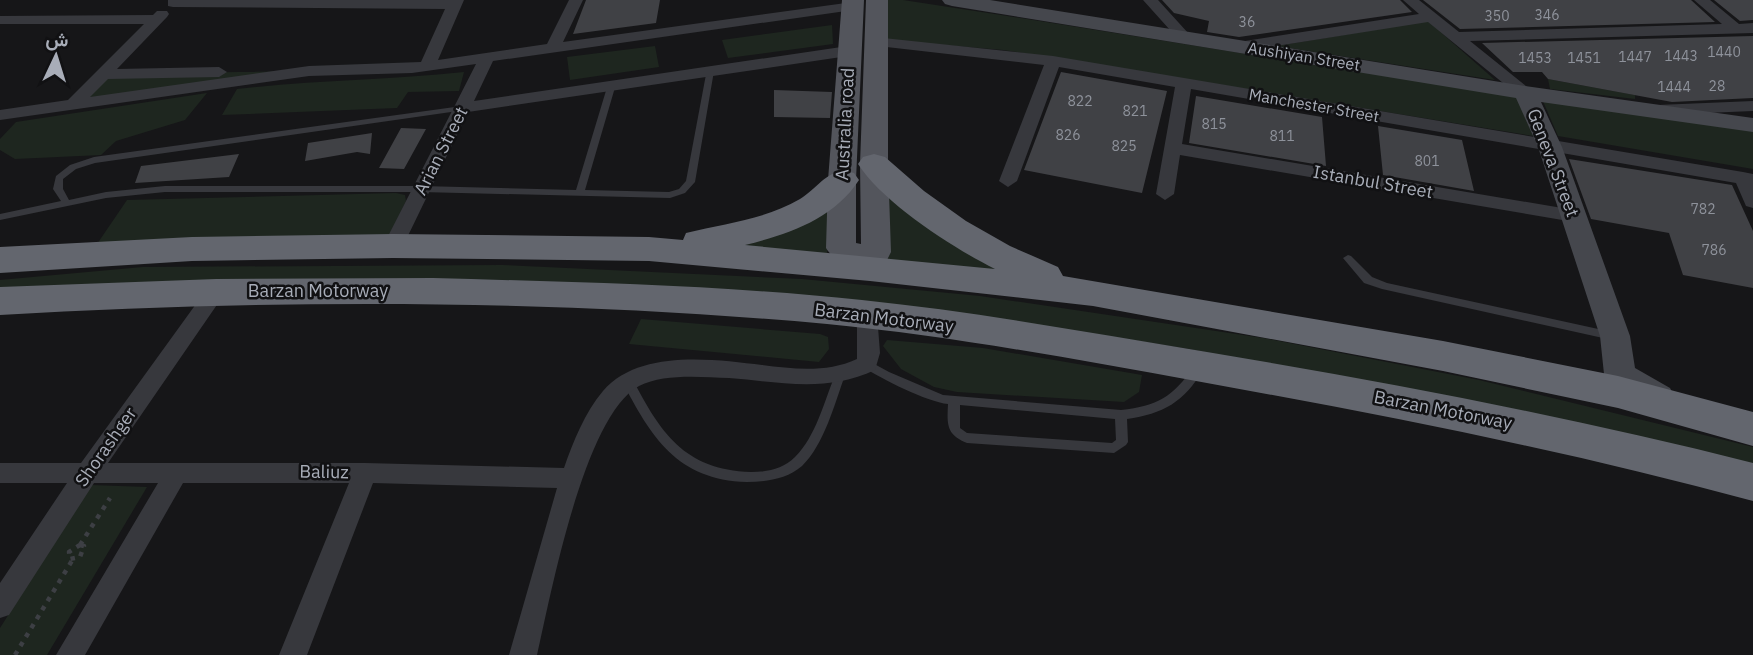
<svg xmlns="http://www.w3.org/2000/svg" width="1753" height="655" font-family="'IBM Plex Sans',Vazirmatn,sans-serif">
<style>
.green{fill:#1e261f}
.building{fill:#404145}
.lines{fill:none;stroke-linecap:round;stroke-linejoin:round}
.path{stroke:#3d3f44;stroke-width:4.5;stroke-dasharray:4.5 6;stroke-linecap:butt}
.lane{fill:#37383d;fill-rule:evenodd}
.street{fill:#37383d;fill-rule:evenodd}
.secondary{fill:#45474d;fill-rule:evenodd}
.primary{fill:#53555c;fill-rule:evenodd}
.highway{fill:#63666e;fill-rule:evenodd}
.labels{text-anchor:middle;stroke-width:5;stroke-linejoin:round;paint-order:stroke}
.number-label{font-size:14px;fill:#8e929b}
.far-street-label{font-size:16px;fill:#a8adb8;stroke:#111113}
.street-label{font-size:18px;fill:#a8adb8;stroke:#111113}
</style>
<rect width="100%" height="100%" fill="#161618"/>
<path class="green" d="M886,0h17l98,15 518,82 14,39 -464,-76 -66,-10 -118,-10z
M1428,21l67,59 -219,-34z
M832,25l1,19 -105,14 -6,-18z
M655,46l4,21 -89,13 -3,-23z
M309,71l-236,34 29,-31z
M464,72l-5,19 -51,1 -11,16 -175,7 15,-26c76,-9 151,-9 227,-17z
M1548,79l87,16v4l-85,-10z
M207,93l-22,27 -69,21 -15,14 -86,4 -15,-9v-11l16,-17z
M1542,99l211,31v39l-195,-33z
M883,180l153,96 -150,-15z
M396,193l9,2 1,6 -19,39 -292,7 32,-47z
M833,196l-6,58 -119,-10z
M502,265l300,14 178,17 283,42 216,42 274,67v24l-146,-39 -418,-83 -215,-34 -974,-20v-15l143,-13z
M641,319l179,15 8,3 1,12 -10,13 -190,-18z
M887,340l96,8 159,27 -3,17 -15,10 -167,-10 -23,-5 -33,-18 -18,-23z
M91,485l56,2 -100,168h-47v-27z"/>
<path class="building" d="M586,0h74l-4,23 -83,11z
M1162,0h238l12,12 -173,25 -32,-5 2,-11 -35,-8z
M1423,0h268l24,22 -255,7z
M1714,0h39v20l-13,1z
M1753,36v62l-81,4 -124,-23 -6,-7h-29l-31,-29z
M1061,72l106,19 -25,102 -118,-23z
M774,90l58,2 -2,26 -56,-1z
M1196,96l126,21 4,49 -137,-23z
M1378,126l84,14 12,51 -91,-16z
M401,128l25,1 -22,40 -25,-1z
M372,133l-2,21 -13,-2 -52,9 3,-18z
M239,154l-10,23 -94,6 6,-17z
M1569,159l163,26 21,46v57l-70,-13 -14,-42 -78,-14z"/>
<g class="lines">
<path class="path" d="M80,545l30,-47
M80,545l4,1 -4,11 -10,2 -1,-7z
M15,655l58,-96"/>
<path class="lane" d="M707,69h3l4,2 -19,111 -10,11 -15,5 -249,-6h-256l-59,6 -106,22v-6l61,-13 -8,-12 3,-13 14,-11 24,-8 368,-51 4,2 -1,2 -370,53 -19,6 -13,10v10l6,11 37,-8 59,-6h256l155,4 32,-106 4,-2 4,2 -31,106 84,2 10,-3 7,-8z
M1348,255l3,1 21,21 15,6 225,49 4,1 1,3 -1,3 -4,1 -230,-51 -18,-6 -21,-25z
M867,360l22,12 54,23 178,15c37,-4 51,-13 73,-43h8l1,3c-19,32 -40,44 -76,49l1,23 -2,3 -12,8 -147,-10c-21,-8 -20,-19 -19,-39 -21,-2 -66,-25 -85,-37l-1,-3 1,-3zM960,405l155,14 1,21 -4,3 -145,-10 -7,-5z
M840,371l4,1 1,3c-10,28 -21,70 -43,91 -15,13 -36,16 -55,16 -70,-2 -96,-45 -125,-101l2,-3h8c28,54 52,92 119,94 16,0 32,-3 44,-15 21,-21 29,-55 40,-82l1,-3z"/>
<path class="street" d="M168,0h296l-26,60 109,-16 22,-44h14l-20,42 290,-40 7,4 -7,4 -360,51 -19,40 374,-55 8,5 -8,5 -380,56 -65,134 -3,5h-14l-3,-5 93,-182 -64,9 -103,3 -309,44v-10l68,-10 76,-76h-144v-8l153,-1 4,-4h10l2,3 -2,3 -50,52 102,-2 8,5 -8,5 -111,2 -18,18 219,-31 112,-4 24,-53 -272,-2 -5,-1z
M1143,0h15l31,34 3,3 -3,3h-10z
M1403,0h16l40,32 263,-8 -28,-24h16l29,24 14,-1v10l-283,8 61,49 2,3 -2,3h-12l-91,-74 -183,29 -8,-5 8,-5 174,-27z
M874,37l179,19 690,116 10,2v34l-7,-2 -10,-23 -545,-94 -9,55 392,66 7,2 2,4 -2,4 -7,2 -394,-67 -6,39 -9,6 -9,-6 19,-107 -116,-20 -42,114 -9,6 -9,-6 45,-116 -175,-20 -3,-3 3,-3z
M1753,101v10l-95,4 -8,-5 8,-5z
M216,284l7,2 3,5 -3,5 -115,167h257l199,5c9,-26 21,-56 39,-77 36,-42 110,-32 159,-26 32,4 65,8 95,-6v-45l3,-5 7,-3 7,3 3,5 3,39 -5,17c-49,23 -95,12 -146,8 -27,-1 -65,-5 -90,8 -55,30 -88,208 -102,269h-28l48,-167 -184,-5 -66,172h-28l70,-172h-166l-98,172h-29l102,-172h-64l-85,132 -9,3v-35l67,-100h-67v-20h81l128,-177z"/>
<path class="secondary" d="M942,0h48l535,86 228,32v14l-212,-30 21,45 68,189 5,32 35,20 5,9 -5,9 -11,4 -11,-4 -39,-23 -5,-9 -4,-38 -62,-189 -22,-49 -564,-92 -7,-2z"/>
<path class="primary" d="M842,0h22l-8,180v63l5,1 -1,-80 6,-164h22v164l3,88 -4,8c-22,7 -47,11 -61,-12l2,-68z"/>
<path class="highway" d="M874,154l11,3 39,34 42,30 44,25 48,21 5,9 380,65 175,35 135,36v34l-135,-38 -175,-37 -350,-65 -223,-25 -221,-20 -256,-3 -201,3 -192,12v-26l192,-10 201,-3 256,3 34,3 3,-7c39,-10 78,-13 114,-34 20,-12 28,-33 54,-26l5,7c-26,40 -71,54 -114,65l250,24c-42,-21 -112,-66 -137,-105l5,-7z
M433,278c143,4 287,7 429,22 116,12 230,33 345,52 184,31 366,65 546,111v38c-184,-50 -369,-86 -557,-120 -122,-22 -245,-45 -369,-57 -274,-25 -552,-25 -827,-9v-28l216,-8z"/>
</g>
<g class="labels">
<g class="number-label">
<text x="1547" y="20">346</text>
<text x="1497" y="21">350</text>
<text x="1247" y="27">36</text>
<text x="1724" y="57">1440</text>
<text x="1681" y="61">1443</text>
<text x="1635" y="62">1447</text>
<text x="1535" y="63">1453</text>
<text x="1584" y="63">1451</text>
<text x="1717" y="91">28</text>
<text x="1674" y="92">1444</text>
<text x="1080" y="106">822</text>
<text x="1135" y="116">821</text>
<text x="1214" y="129">815</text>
<text x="1068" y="140">826</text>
<text x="1282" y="141">811</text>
<text x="1124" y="151">825</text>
<text x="1427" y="166">801</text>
<text x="1703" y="214">782</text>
<text x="1714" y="255">786</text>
</g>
<g class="far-street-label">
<text transform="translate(1304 56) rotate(9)" y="6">Aushiyan Street</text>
<text transform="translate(1314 105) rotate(10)" y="6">Manchester Street</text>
</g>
<g class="street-label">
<text transform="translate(845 124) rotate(-87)" y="6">Australia road</text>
<text transform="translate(441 151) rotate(-63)" y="6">Arian Street</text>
<text transform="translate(1553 163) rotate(69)" y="6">Geneva Street</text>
<text transform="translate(1373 182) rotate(10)" y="6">Istanbul Street</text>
<text x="318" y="297">Barzan Motorway</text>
<text transform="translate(884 318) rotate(7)" y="6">Barzan Motorway</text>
<text transform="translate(1443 410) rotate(11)" y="6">Barzan Motorway</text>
<text transform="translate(106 447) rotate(-55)" y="6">Shorashger</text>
<text transform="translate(324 472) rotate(1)" y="6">Baliuz</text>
</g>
</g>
<g transform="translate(56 56) rotate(4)" stroke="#111113" stroke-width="5" paint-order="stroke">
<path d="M0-5L12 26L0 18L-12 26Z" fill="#a8adb8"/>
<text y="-10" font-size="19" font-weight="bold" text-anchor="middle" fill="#a8adb8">ش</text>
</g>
</svg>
